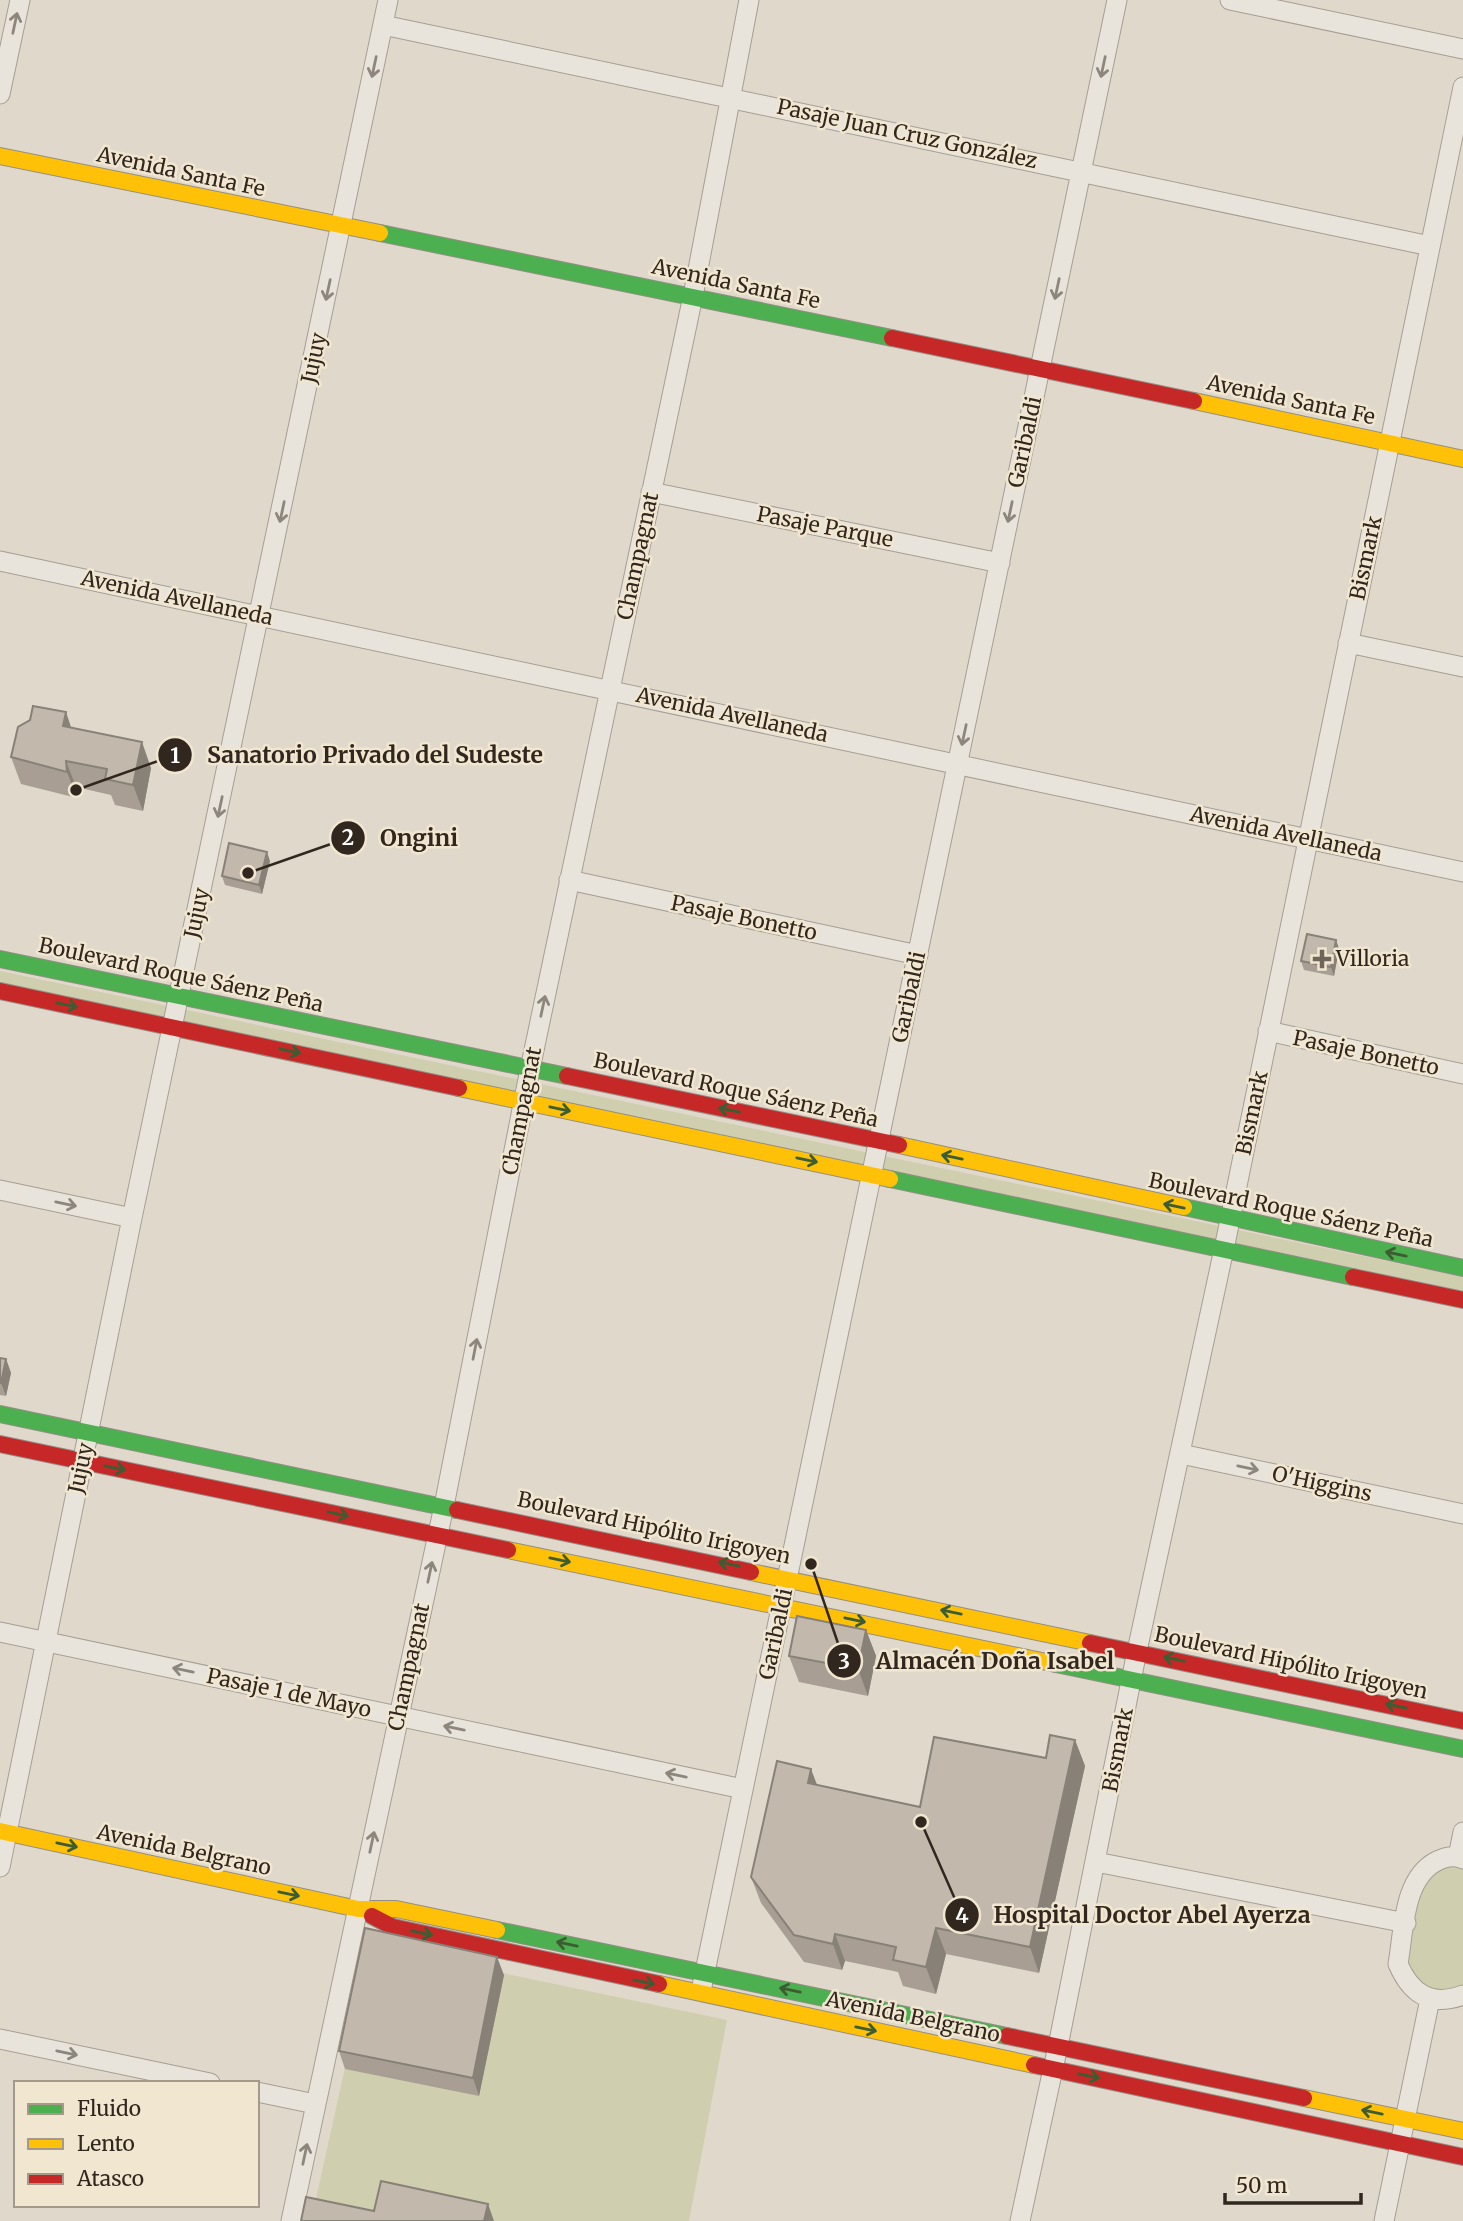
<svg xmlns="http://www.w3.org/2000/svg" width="1463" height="2221" font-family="Merriweather,serif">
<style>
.green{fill:#cfceae}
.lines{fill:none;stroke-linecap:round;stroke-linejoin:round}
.street-casing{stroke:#a59e94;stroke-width:21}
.fast-casing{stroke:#948e84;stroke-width:18}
.slow-casing{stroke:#948e84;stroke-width:18}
.jam-casing{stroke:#948e84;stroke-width:18}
.street{stroke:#e8e4dc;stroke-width:19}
.fast{stroke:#4caf50;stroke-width:16}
.slow{stroke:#ffc107;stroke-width:16}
.jam{stroke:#c62828;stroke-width:16}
.wall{fill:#a89e94}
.shaded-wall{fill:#888178}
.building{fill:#c3b8ac;stroke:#888178;stroke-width:2}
.oneway{stroke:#8d867d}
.oneway2{stroke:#3c5d32}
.poi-dot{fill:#6f655b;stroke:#f1e7d1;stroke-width:2.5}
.labels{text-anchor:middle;stroke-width:5;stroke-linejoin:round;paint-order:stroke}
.street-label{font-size:21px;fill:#32271e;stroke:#f1e7d1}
.poi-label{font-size:21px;fill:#32271e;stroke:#f1e7d1;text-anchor:start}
.leader{fill:none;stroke:#32271e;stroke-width:2.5}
.callout-dot{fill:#32271e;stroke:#f1e7d1;stroke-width:2.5}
.mark-label{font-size:21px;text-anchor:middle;font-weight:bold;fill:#fff}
.callout-label{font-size:23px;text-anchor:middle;font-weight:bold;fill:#32271e;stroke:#f1e7d1;stroke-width:5;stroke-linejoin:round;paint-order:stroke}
</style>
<rect width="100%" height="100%" fill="#e0d9cb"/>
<path class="green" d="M0,971l1463,306v14l-1463,-308z
M1463,1859v136l-13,4 -45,-20 9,-98z
M372,1946l355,74 -38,201h-378z"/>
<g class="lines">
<defs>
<path id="street" d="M1230,0l233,49
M383,25l1047,221
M0,94l20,-94
M651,492l349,71
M0,561l1463,311
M1348,643l115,24
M569,880l349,75
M1268,1031l195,43
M0,1190l132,28
M1181,1454l282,60
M0,1632l743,157
M1458,1857l5,-25
M1463,1859c-8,-4 -18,-2 -26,2 -34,17 -33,69 -39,103 13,30 33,43 65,31
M1096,1862l310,61
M0,1867l132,-649 256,-1218
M702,1986l415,-1986
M0,2039l210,44
M257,2092l58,12
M291,2221l153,-715 86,-437 163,-773 56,-296
M1020,2221l38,-175 79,-395 87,-402 239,-1162
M1384,2221l46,-222"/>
<path id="fast" d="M380,233l512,105
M0,959l567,117
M890,1179l463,98
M1184,1207l279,61
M0,1414l457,96
M1056,1664l407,85
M497,1930l510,106"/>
<path id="slow" d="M0,156l380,77
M1194,401l269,58
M459,1088l431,91
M899,1145l285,62
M508,1550l548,114
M751,1572l339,71
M0,1831l358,78h38l101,21
M659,1984l375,81
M1304,2098l159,33"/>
<path id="jam" d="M892,338l302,63
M0,991l459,97
M567,1076l332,69
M1353,1277l110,23
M0,1444l508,106
M457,1510l294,62
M1090,1643l373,78
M372,1916l21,11 266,57
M1007,2036l297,62
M1034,2065l429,92"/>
</defs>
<use href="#street" class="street-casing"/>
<use href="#fast" class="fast-casing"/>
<use href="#slow" class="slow-casing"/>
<use href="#jam" class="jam-casing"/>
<use href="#street" class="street"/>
<use href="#fast" class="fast"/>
<use href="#slow" class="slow"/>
<use href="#jam" class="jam"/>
</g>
<path class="wall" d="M72,728l79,40 -8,43 -28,-6 -4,-10 -35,-8 1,11 -56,-14 -10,-27z
M270,861l-8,33 -37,-9 -3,-9z
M1336,940l3,9 -5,27 -30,-6 -3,-9z
M0,1358l6,1 5,14 -5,23 -6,-1z
M866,1630l10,26 -8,40 -69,-14 -10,-26z
M1075,1740l10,26 -46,207 -93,-19 -10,40 -33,-8 -5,-14 -53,-11 -3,9 -38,-8 -43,-59 -10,-26 66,-92 103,22 126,-49z
M504,1975l-25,121 -134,-27 -6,-18z"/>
<path class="shaded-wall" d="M66,712l9,27 -12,-13z
M142,742l9,26 -8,43 -10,-26z
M66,761l10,26 1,11 -10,-26z
M267,852l3,9 -8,33 -3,-9z
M1336,940l3,9 -5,27 -3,-9z
M6,1359l5,14 -5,23 -5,-13z
M866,1630l10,26 -8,40 -10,-27z
M1075,1740l10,26 -46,207 -9,-26z
M811,1769l10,26 -13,-12z
M936,1928l10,26 -10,40 -10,-27z
M835,1934l10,27 -3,9 -9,-26z
M497,1957l7,18 -25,121 -6,-18z
M488,2204l6,17h-10z"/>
<path class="building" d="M33,706l33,6 -3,14 79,16 -9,43 -28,-6 2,-10 -41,-8 1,11 -56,-15 7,-30 12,-7z
M229,843l38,9 -8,33 -37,-9z
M1307,934l29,6 -5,27 -30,-6z
M0,1358l6,1 -5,24h-1z
M797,1616l69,14 -8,39 -69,-13z
M1050,1735l25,5 -45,207 -94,-19 -10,39 -33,-7 3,-13 -61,-13 -2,10 -39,-9 -43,-58 26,-116 34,8 -3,14 112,24 14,-70 112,21z
M365,1928l132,29 -24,121 -134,-27z
M381,2181l107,23 -4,17h-183l5,-24 68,14z"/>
<defs><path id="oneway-shaft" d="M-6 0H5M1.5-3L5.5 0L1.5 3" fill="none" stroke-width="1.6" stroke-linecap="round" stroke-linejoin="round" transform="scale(1.75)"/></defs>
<g class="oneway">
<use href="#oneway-shaft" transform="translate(15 23) rotate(-78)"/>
<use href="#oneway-shaft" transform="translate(374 67) rotate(102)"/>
<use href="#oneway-shaft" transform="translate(1103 67) rotate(102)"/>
<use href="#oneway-shaft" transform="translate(1057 289) rotate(102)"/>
<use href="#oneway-shaft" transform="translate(328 290) rotate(102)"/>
<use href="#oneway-shaft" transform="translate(282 512) rotate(102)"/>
<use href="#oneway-shaft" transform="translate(1010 512) rotate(102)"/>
<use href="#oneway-shaft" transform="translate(964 735) rotate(102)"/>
<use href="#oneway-shaft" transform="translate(220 807) rotate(102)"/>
<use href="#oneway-shaft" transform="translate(543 1006) rotate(-78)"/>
<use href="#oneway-shaft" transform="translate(66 1204) rotate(12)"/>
<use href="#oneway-shaft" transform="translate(475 1349) rotate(-79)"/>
<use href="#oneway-shaft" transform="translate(1248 1468) rotate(12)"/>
<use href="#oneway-shaft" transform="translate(430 1572) rotate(-78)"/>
<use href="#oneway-shaft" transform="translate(183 1670) rotate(-168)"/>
<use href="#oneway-shaft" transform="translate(454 1728) rotate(-168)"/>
<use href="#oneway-shaft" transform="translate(676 1775) rotate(-168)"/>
<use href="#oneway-shaft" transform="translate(372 1842) rotate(-78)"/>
<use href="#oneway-shaft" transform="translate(67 2053) rotate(12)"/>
<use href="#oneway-shaft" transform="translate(305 2154) rotate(-78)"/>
</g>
<g class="oneway2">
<use href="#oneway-shaft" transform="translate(67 1005) rotate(11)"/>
<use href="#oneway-shaft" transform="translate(290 1051) rotate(12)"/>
<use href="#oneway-shaft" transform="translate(560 1109) rotate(12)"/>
<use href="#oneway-shaft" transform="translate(729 1110) rotate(-168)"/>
<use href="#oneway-shaft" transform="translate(952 1157) rotate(-168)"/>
<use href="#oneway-shaft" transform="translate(807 1160) rotate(12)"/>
<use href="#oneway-shaft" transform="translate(1174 1206) rotate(-168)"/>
<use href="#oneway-shaft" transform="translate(1396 1254) rotate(-168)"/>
<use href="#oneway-shaft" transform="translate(115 1468) rotate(12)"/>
<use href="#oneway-shaft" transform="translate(338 1514) rotate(12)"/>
<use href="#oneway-shaft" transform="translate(560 1560) rotate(12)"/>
<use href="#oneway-shaft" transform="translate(729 1564) rotate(-168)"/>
<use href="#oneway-shaft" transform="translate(951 1612) rotate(-168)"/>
<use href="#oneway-shaft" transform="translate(855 1620) rotate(12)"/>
<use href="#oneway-shaft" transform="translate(1174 1659) rotate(-168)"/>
<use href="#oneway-shaft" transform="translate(1396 1706) rotate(-168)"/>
<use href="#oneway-shaft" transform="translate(67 1845) rotate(12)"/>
<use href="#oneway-shaft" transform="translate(289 1894) rotate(12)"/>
<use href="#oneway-shaft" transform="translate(422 1933) rotate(12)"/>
<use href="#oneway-shaft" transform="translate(567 1944) rotate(-168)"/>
<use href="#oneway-shaft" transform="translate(644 1982) rotate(12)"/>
<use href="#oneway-shaft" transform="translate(790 1990) rotate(-168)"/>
<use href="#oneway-shaft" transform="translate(866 2029) rotate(12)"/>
<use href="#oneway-shaft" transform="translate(1089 2076) rotate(12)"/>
<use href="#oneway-shaft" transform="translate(1372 2112) rotate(-168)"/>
</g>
<path class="poi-dot" d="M1318.5 948.5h7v7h7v7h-7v7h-7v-7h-7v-7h7z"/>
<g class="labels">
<g class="street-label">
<text transform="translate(907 134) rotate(12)" y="7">Pasaje Juan Cruz González</text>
<text transform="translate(181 172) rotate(12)" y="7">Avenida Santa Fe</text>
<text transform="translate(736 284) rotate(12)" y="7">Avenida Santa Fe</text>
<text transform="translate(314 358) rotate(-78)" y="7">Jujuy</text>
<text transform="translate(1291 400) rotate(12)" y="7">Avenida Santa Fe</text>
<text transform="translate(1025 442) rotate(-78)" y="7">Garibaldi</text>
<text transform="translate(825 527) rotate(11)" y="7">Pasaje Parque</text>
<text transform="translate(638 556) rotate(-78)" y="7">Champagnat</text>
<text transform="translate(1366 558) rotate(-78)" y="7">Bismark</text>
<text transform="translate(177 598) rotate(12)" y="7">Avenida Avellaneda</text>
<text transform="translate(732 715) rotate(12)" y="7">Avenida Avellaneda</text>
<text transform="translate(1286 834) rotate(12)" y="7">Avenida Avellaneda</text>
<text transform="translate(197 913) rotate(-78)" y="7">Jujuy</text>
<text transform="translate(744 918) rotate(12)" y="7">Pasaje Bonetto</text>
<text transform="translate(181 975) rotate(12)" y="7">Boulevard Roque Sáenz Peña</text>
<text transform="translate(909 997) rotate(-78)" y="7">Garibaldi</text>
<text transform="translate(1366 1053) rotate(12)" y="7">Pasaje Bonetto</text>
<text transform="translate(736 1090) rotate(12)" y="7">Boulevard Roque Sáenz Peña</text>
<text transform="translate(522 1111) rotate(-79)" y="7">Champagnat</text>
<text transform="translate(1252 1113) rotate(-78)" y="7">Bismark</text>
<text transform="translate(1291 1210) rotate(12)" y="7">Boulevard Roque Sáenz Peña</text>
<text transform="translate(81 1468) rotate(-78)" y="7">Jujuy</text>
<text transform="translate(1322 1484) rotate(12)" y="7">O'Higgins</text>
<text transform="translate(654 1528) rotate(12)" y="7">Boulevard Hipólito Irigoyen</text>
<text transform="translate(776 1634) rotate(-78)" y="7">Garibaldi</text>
<text transform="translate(1291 1663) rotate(12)" y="7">Boulevard Hipólito Irigoyen</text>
<text transform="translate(409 1667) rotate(-78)" y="7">Champagnat</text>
<text transform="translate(289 1693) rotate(12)" y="7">Pasaje 1 de Mayo</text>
<text transform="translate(1118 1750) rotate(-79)" y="7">Bismark</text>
<text transform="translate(184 1850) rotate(12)" y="7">Avenida Belgrano</text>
<text transform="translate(913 2017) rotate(12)" y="7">Avenida Belgrano</text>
</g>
<g class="poi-label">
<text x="1336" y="966">Villoria</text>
</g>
</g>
<path class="leader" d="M76 790L175 755M248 873L348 838M811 1564L844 1661M921 1822L962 1915"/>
<g class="callout-dot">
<circle cx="76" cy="790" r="7"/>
<circle cx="248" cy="873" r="7"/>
<circle cx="811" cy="1564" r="7"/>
<circle cx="921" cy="1822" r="7"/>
<circle cx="175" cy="755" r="18"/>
<circle cx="348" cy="838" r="18"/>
<circle cx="844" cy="1661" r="18"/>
<circle cx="962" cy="1915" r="18"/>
</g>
<g class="mark-label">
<text x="175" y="763">1</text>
<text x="348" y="845">2</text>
<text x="844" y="1669">3</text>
<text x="962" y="1923">4</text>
</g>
<g class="callout-label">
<text x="375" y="763">Sanatorio Privado del Sudeste</text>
<text x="419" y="846">Ongini</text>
<text x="995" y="1669">Almacén Doña Isabel</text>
<text x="1152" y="1923">Hospital Doctor Abel Ayerza</text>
</g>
<rect x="14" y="2081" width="245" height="126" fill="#f1e7d1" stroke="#a59a89" stroke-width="2"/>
<rect x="28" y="2104" width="35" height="10" fill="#4caf50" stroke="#a59a89" stroke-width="2"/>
<text x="77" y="2116" font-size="21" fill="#32271e">Fluido</text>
<rect x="28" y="2139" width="35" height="10" fill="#ffc107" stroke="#a59a89" stroke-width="2"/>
<text x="77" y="2151" font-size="21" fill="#32271e">Lento</text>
<rect x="28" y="2174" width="35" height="10" fill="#c62828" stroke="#a59a89" stroke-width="2"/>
<text x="77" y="2186" font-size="21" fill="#32271e">Atasco</text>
<path d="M1225 2193v10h136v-10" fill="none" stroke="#32271e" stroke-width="3.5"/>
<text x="1236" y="2193" font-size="21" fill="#32271e" stroke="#f1e7d1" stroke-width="5" paint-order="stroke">50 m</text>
</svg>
